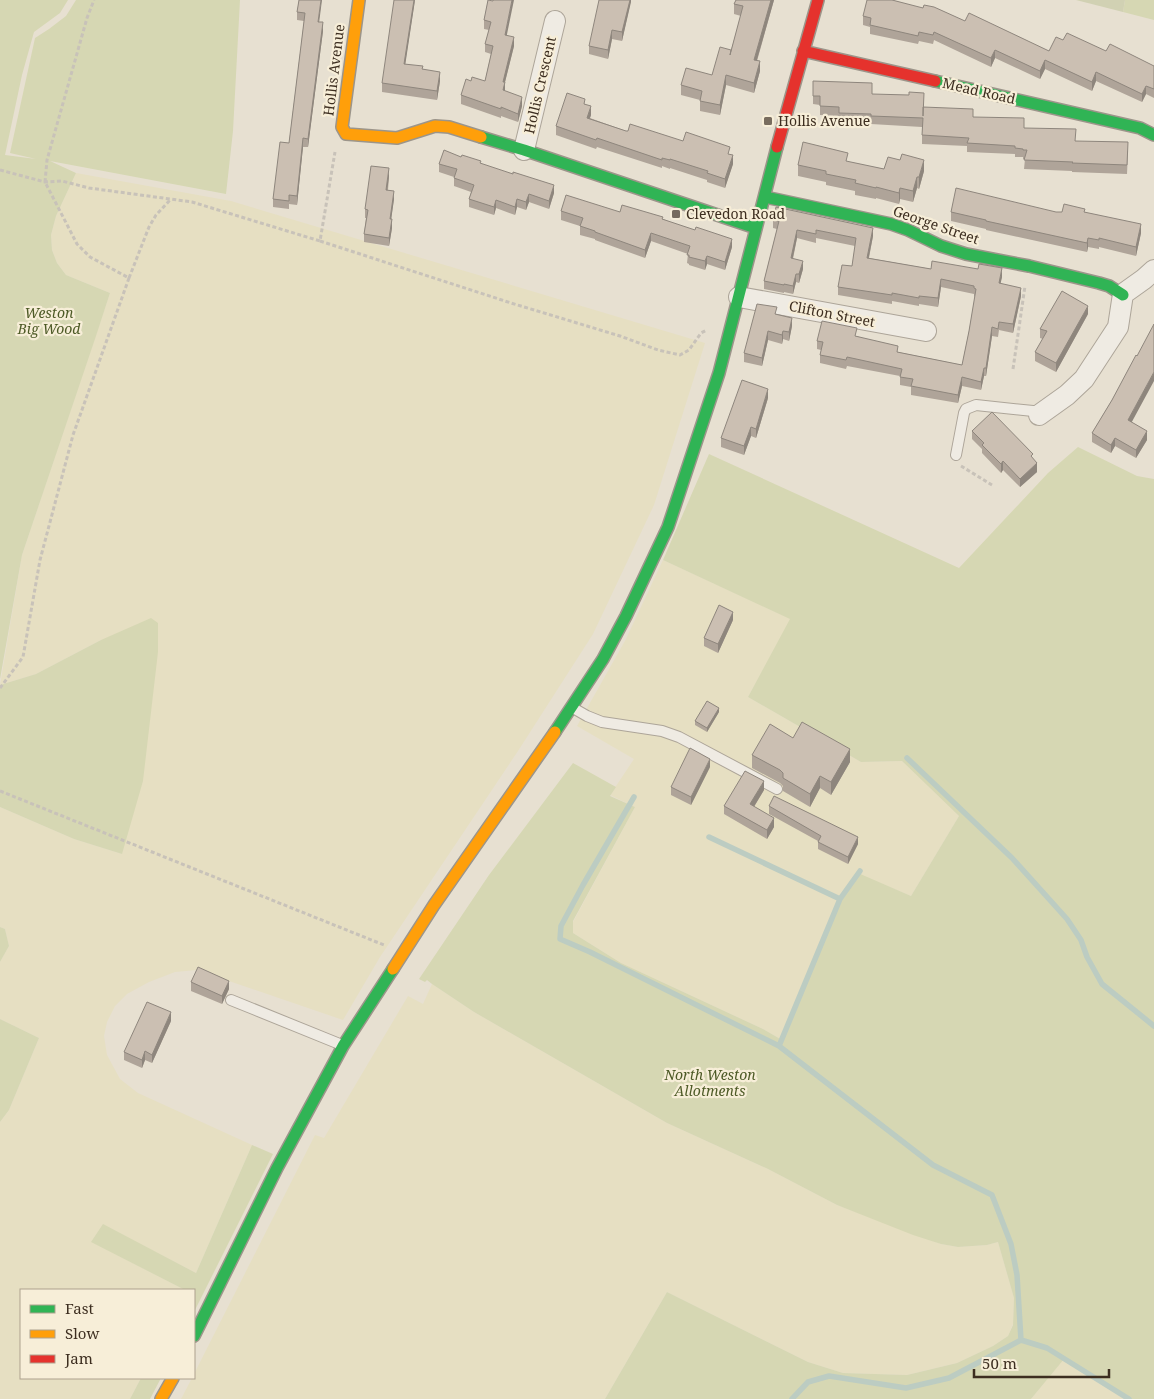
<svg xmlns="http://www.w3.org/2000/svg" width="1154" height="1399" font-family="'Noto Serif',serif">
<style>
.farmland{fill:#e6dfc2}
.green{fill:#d6d7b3}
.cemetery{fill:#d1d1b3}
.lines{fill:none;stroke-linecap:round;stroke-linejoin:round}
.stream{stroke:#bcccc2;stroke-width:5.5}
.lane-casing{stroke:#ada599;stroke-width:12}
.street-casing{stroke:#ada599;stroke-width:22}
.fast-casing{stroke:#9c958a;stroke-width:14}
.slow-casing{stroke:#9c958a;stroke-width:14}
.jam-casing{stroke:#9c958a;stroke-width:14}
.path{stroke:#c8c2b9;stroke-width:3;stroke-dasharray:4 2.5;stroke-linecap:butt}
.lane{stroke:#efebe3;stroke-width:10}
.street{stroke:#efebe3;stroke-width:20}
.fast{stroke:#30b455;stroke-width:11}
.slow{stroke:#ff9f0a;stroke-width:11}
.jam{stroke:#e5322d;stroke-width:11}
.wall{fill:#afa499}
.shaded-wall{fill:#8e867d}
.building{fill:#cbbfb2;stroke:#8e867d}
.poi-dot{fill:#786c5e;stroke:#f7eed8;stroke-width:2}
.labels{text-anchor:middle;stroke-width:4.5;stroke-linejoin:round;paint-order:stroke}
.street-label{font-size:14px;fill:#3d2e20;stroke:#f7eed8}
.poi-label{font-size:14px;fill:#3d2e20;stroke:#f7eed8;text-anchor:start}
.park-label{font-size:14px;font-style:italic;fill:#4d5a26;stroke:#f7eed8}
</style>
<rect width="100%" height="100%" fill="#e7e0d1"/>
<path class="farmland" d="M76,173l155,28 474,142 -51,162 -61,129 -75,117 -138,206 -37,63 -146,-50 -22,2 -26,10 -22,12 -12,12 -8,16 -3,14 3,19 13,24 18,14 114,52 -56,128 -93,-48 -11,17 93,48h-164v88h120l-11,21h-130v-277l9,-12 30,-72 -39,-19v-57l9,-16 -4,-17 -5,-2v-120l74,32 48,15 -21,-214 -65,34 -36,11 22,-130 88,-262 -44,-18 -9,-12 -5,-13 -1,-15 5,-19z
M663,560l128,59 -43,78 113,65 41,-1 57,55 -48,80 -53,-22 -18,25 -58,141 -19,-11 -142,-66 -48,-30v-11l62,-115 -25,-12 24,-36 -57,-33 49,-87z
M432,984l42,28 193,111 101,46 69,36 104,39 17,3 29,-2 11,-3 16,56 -1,26 -5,12 -15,10 -36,17 -50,12 -64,-2 -35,-11 -141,-70 -62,107h-424l11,-21h2v-4l121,-239 9,3 84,-142 15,8z
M1064,1358l65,41h-98z"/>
<path class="green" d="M0,0h68l-8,13 -26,19 -12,43 -17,80 31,4 -26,-6 25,-115 14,-9 17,-13 10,-16h164l-7,131 -7,63 -176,-33 26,12 -20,43 -5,19 1,15 5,13 9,12 44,18 -14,43 -74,219 -22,124z
M1125,0h29v20l-31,-8z
M1078,447l59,29 17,3v920h-25l-65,-40 -33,40h-426l62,-107 141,70 35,11 64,2 50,-12 36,-17 15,-10 5,-11 1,-27 -16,-56 -11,3 -29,2 -17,-3 -28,-9 -76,-30 -69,-36 -101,-46 -193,-111 -42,-28 -5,-4 -2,2 -6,-3 70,-104 84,-112 43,24 -6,9 25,11 -62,114v12l48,30 142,66 19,11 58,-141 18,-26 53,23 48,-80 -57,-55 -41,1 -113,-65 42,-78 -127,-59 46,-106 250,114 89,-95z
M151,618l7,5v29l-15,129 -21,73 -48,-15 -74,-32v-122l36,-11 65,-34z
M0,927l5,2 4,17 -9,16z
M0,1019l39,19 -30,72 -9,12z
M252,1145l21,9 -79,158v-22h-9l-94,-48 12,-18 93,49z
M141,1378h20l-11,21h-20z"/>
<path class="cemetery" d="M1076,0h49l-2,12z"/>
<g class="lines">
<path class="stream" d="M907,758l105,100 55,61 14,21 6,17 15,27 52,42
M634,797l-51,88 -22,41 -1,13 30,13 189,94 154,119 59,30 19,49 6,31 4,65
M709,837l131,62
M779,1046l61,-147 20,-28
M792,1399l16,-17 21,-6 77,12 43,-10 72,-38 26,8 82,51"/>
<defs>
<path id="lane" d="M956,455l8,-42 2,-4 10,-4 57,6
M573,708l14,8 15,6 60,9 17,6 98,52
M231,1000l111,45"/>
<path id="street" d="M524,150l31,-129
M739,297l187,34
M1039,415l28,-20 17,-16 34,-52 5,-33 21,-15 10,-9"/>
<path id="fast" d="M935,81l205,47 14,7
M481,137l43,13 232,78
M765,197l126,27 17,6 33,16 25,8 63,12 70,17 10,3 14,9
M555,732l48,-73 23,-43 42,-89 51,-154 58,-226
M194,1336l83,-168 66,-122 50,-77"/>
<path id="slow" d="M359,0l-17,127 4,7 51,4 38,-12 14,1 32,10
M393,969l41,-64 121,-173
M161,1399l12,-21"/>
<path id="jam" d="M803,51l132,30
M777,147l41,-147"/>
</defs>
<use href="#lane" class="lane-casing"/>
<use href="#street" class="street-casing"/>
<use href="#fast" class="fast-casing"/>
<use href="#slow" class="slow-casing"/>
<use href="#jam" class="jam-casing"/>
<path class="path" d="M0,170l45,12 17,-1 27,7 103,14 128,39 15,-89
M320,241l191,62 109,33 38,14 22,5 9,-5 12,-17 6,-3
M129,278l20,-51 7,-12 15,-16
M1013,369l12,-83
M961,466l31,19
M0,688l23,-31 17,-97 33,-125 56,-157 -39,-21 -13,-13 -32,-62 2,-22 40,-142 7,-18
M0,791l384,154"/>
<use href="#lane" class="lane"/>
<use href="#street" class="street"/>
<use href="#fast" class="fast"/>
<use href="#slow" class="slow"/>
<use href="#jam" class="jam"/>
</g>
<path class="wall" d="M299,0l20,22 4,9 -15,116h-5l-6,58 -8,-1v5l-16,-2v-8l16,-56 15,-122 -7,-1v-8z
M415,0l-10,64 18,5 17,12 -3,19 -55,-8v-9z
M488,0l19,35 7,11 -9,36v9l17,15 -4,16 -17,-6v2l-40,-14v-9l10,-14h14l6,-27 -6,-2v-8l4,-14 -5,-1v-9z
M631,0l-9,41 -10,-2 -4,20 -19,-5v-8z
M736,0h38l-17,61 3,10 -6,22 -28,-8 -6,30 -20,-4v-11l-19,-5v-10l31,-10 19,-25 10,-34 -7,-2v-10z
M892,0l73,21 84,30 14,-11 43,11 48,15v32l-8,-4 -4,8 -46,-21 -4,10 -47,-22 -5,10 -45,-21 -4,9 -57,-27 -1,4 -14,-3 -1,3 -48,-10v-7l-7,-2v-9z
M813,81l59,13 52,13 100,21 52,13 52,10 -1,23 -55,-2v-1l-48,-2 1,-10h-2v-2h-8v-3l-48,-2v-6l-45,-2v-17l-51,-3v-1l-32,-2v-5l-19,-1v-10l-7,-1z
M585,104l6,11 -1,3 36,13 57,10 47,14 3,9 -8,24 -18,-6v-2l-37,-12v1l-8,-3v2l-65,-21 -1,2 -40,-14v-9z
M461,157l20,7 73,29 -5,16 -20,-7 -3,8 -9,-3 -2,8 -19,-7 -2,7 -25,-8v-8l2,-7 -17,-6v-9l-15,-5v-8z
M848,162l36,7 40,2 -5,18 -2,-1 -4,14 -13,-3 -1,5 -23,-6v1l-21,-4v-4l-29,-6v-3l-28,-6v-11z
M389,177l-1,13 6,9 -3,20 1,9 -3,18 -25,-4v-8l2,-16h-1v-9z
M561,211l59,1 43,7 69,28 -7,23 -18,-6 -2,6 -16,-5v-1l-2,-1 1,-9 -37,-13 -6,17 -50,-18v-1l-15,-4v-9l-19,-6z
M951,212h134l56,21 -5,23 -37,-9v2l-11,-2 -1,5 -101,-22v-1l-35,-8z
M773,220l100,16 -4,22 62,11 71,8 -2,6 21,13 -8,37 -14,-3 -1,7 -6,-1 -6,40h-2l-3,14 -19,-4 -4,17 -47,-8v-8l-11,-2v-9l-53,-10 -1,3 -26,-6v-8l1,-5 -4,-1v-8l40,-5 41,16 64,13 7,-34 6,-34 -1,-1v-2l-33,-7 -3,20 -19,-3v2l-27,-5v3l-54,-9v-8l14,-21 3,-20 -39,-8v5l-19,-5 -4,21 10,10 -4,14 -3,-1 -3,12 -9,-2v1l-20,-4v-8l13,-52 -4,-1z
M777,314l15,12 -3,15 -6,-2 -1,5 -14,-4 -6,26 -18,-4v-9z
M1088,314l-32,58 -21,-11v-9l8,-13 -3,-1v-9z
M1137,356l-5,66 15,18 -11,18 -21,-12 -4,7 -19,-11v-9l20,-33z
M768,398l-12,40 -5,-2 -7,19 -23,-8v-9z
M972,431l65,41 -17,15 -17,-17 -2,3 -19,-20v-4l-10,-10z
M733,620l-15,33 -14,-7v-8z
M719,712l-12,20 -12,-7v-4z
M793,738l57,24 -19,33 -11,-7 -10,19 -27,-16v-5l-3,-3 -28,-15v-13z
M710,767l-19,38 -20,-10v-8z
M764,790l-10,17 20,20 -7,12 -43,-25v-8z
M769,806l89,38 -10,20 -30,-15v-8l-49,-27z
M191,982l38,7 -7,15 -31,-13z
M171,1021l-19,42 -7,-3 -3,8 -18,-8v-8z"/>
<path class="shaded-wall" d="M321,0h1l-4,31v-9z
M414,0h1l-11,73v-9z
M512,0h2l-9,44v-9z
M630,0h1v2l-9,39v-9z
M771,0h3l-20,70v-10z
M323,22v9l-15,116v-8z
M612,30v9l-4,20v-9z
M514,37v9l-10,40 1,-4v9l-2,8v-17z
M995,50v8l-4,9v-9z
M1045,60v9l-5,10v-8z
M760,61v10l-6,22v-10z
M440,72v9l-3,19v-9z
M1096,72v9l-4,10v-9z
M726,75v10l-6,30v-10z
M1146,86v8l-4,8v-8z
M522,97v9l-4,16v-8z
M591,106v9l-4,11v-8z
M303,138v9l-6,58v-9z
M733,155v9l-8,24v-9z
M924,160v11l-5,18v-12z
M389,168v9l-3,21v-8z
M917,177v11l-4,14v-11z
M554,185v8l-5,16v-8z
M900,188v11l-1,5v-11z
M394,191v8l-4,29v-9z
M529,194v8l-3,8v-8z
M517,199v8l-2,8v-8z
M496,200v8l-2,7v-8z
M392,219v9l-3,18v-8z
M1141,224v9l-5,23v-9z
M873,228v8l-6,30v-8z
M797,230v8l-6,28v-8z
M651,233v8l-6,17v-8z
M1088,238v9l-1,5v-9z
M732,239v8l-7,23v-8z
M707,256v8l-2,6v-9z
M803,261v8l-4,14v-9z
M1002,268v9l-3,14v-8z
M796,274v8l-3,12v-8z
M941,279v8l-3,20v-9z
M1021,288v8l-8,37v-9z
M1088,306v8l-32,58v-9z
M792,318v8l-3,15v-9z
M992,327v9l-6,40v-8z
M768,331v9l-6,26v-8z
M783,331v8l-1,5v-9z
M984,368v8l-3,14v-8z
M1154,372v9l-26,48v-9z
M962,377v9l-4,17v-8z
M768,389v9l-12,40v-9z
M751,427v9l-7,19v-9z
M1147,431v9l-11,18v-8z
M1115,438v8l-4,7v-8z
M1003,461v9l-2,3v-9z
M1037,463v9l-17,15v-8z
M733,612v8l-15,33v-9z
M719,708v4l-12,20v-4z
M850,749v13l-19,33v-13z
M710,759v8l-19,38v-8z
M820,776v12l-10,19v-13z
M764,781v9l-14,23v-9z
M774,818v9l-7,12v-9z
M858,837v7l-10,20v-7z
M229,981v8l-7,15v-8z
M171,1012v9l-19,42v-8z
M145,1051v9l-3,8v-8z"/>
<path class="building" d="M299,0h22l-3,22h5l-15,117 -5,-1 -6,58 -8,-1v6l-16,-2 7,-57 9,1 16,-130 -8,-1z
M394,0h20l-10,64 19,2 -1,3 18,3 -3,19 -55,-8z
M488,0l5,1v-1h19l-7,35 9,2 -11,45h2l-2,8 19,7 -4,17 -17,-7v2l-40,-14 5,-16 5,2 1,-4 13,4 8,-35 -8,-2 6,-22 -7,-2z
M599,0h31l-8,32 -10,-2 -4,20 -19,-4z
M736,0h35l-17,60 6,1 -6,22 -28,-8 -6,30 -20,-4 2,-10 -21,-6 5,-17 26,7 8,-28 11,3 -1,5 13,-49 -9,-2z
M867,0h25l31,8 1,-3 10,2 31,14 4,-8 80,38 7,-14 7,3 4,-7 39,18 4,-7 44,22v23l-8,-3 -4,8 -46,-22 -4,10 -47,-22 -5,11 -45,-21 -4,8 -57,-26 -1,3 -14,-3 -1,4 -48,-11 1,-7 -8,-2z
M813,81l59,2v11l37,1v-3l15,1 -1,23v-9l50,2v8l51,1v10l52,1 -1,12 53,1 -1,23 -55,-2 1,-1 -49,-2 3,-10h-4v-1l-8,-1v-2l-48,-3 2,-5 -47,-3 1,-17 -52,-2v-2l-32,-1v-6l-19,-1v-10h-7z
M567,93l18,6 -1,5 7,2 -4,12 39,13h2l2,-7 53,17 3,-9 44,15 -2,7 5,1 -8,24 -18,-6 1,-2 -38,-12v1l-8,-2v2l-65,-22 -1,2 -40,-14z
M803,142l45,11 -2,8 38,8 4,-12 12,3 2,-6 22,6 -5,17h-2l-4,14 -13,-3 -1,5 -23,-6v1l-21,-5 1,-3 -30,-6v-3l-28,-6z
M444,150l17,7 1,-2 19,6 -1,2 33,11v-2l41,13 -5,16 -20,-7 -3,8 -9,-3 -2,8 -19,-7 -2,7 -25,-8 5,-14 -20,-7 3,-9 -18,-5z
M371,166l18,2 -3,22 8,1 -4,28h2l-3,19 -25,-4 4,-24 -3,-1z
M956,188l100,24h6l2,-8 21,5 -1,3 57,12 -5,23 -37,-9v2l-11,-2 -1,5 -101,-22v-1l-35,-8z
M566,195l54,17 2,-7 41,12 -1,2 33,11 1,-3 36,12 -7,23 -18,-6 -2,5 -16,-4v-2h-2l3,-9 -39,-13 -6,17 -50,-18v-1l-15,-5 3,-8 -22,-7z
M776,207l97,21 -6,30 64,11 1,-8 46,8 1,-5 23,4 -3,15 22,5 -8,36 -14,-2 -1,7 -6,-2 -6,41h-2l-3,14 -19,-5 -4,18 -47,-9 2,-7 -13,-2 2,-8 -55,-12 -1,3 -26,-5 3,-13 -6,-1 5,-20 35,7 -2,8 43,10 -1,6 65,13 7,-34 7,-42 -2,-1v-2l-33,-7 -3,19 -19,-2v2l-27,-5v2l-54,-8 4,-22 10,1 4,-28 -40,-8v4l-19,-4 -6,28 12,3 -4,13h-3l-3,12 -9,-2v1l-20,-4 15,-60 -6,-1z
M1062,291l26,15 -32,57 -21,-11 12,-21 -7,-2z
M757,304l20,3 -2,7 17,4 -3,14 -6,-1 -1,4 -14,-4 -6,27 -18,-5z
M1154,324v48l-26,48 19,11 -11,19 -21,-12 -4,7 -19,-12 20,-33 24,-45 1,1z
M742,380l26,9 -12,40 -5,-2 -7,19 -23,-8z
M992,412l41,42 -2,2 6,7 -17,16 -17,-18 -2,3 -19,-19 2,-2 -12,-12z
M719,605l14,7 -15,32 -14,-6z
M707,701l12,7 -12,20 -12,-7z
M802,722l48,27 -19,33 -11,-6 -10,18 -27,-16v-5l-3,-3 -28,-15 18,-31 23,14z
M690,748l20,11 -19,38 -20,-10z
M745,771l19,10 -14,23 24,14 -7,12 -43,-24z
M774,796l84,41 -10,20 -30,-15 3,-6 -52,-30z
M198,967l31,14 -7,15 -31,-14z
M147,1002l24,10 -19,43 -7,-4 -3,9 -18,-8z"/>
<g class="poi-dot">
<rect x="763" y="116" width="10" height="10" rx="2.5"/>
<rect x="671" y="209" width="10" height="10" rx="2.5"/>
</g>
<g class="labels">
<g class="street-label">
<text transform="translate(334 70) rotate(-83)" y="5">Hollis Avenue</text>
<text transform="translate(540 85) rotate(-77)" y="5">Hollis Crescent</text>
<text transform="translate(979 91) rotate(13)" y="5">Mead Road</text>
<text transform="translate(936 225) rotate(19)" y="5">George Street</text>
<text transform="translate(832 314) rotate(11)" y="5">Clifton Street</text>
</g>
<g class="poi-label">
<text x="778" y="126">Hollis Avenue</text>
<text x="686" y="219">Clevedon Road</text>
</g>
<g class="park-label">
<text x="49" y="318">Weston<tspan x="49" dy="16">Big Wood</tspan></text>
<text x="710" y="1080">North Weston<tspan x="710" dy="16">Allotments</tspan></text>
</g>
</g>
<rect x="20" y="1289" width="175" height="90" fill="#f7eed8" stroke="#ada18e"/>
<rect x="30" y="1305" width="25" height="8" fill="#30b455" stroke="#ada18e"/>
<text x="65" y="1314" font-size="15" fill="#3d2e20">Fast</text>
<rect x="30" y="1330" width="25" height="8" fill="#ff9f0a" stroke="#ada18e"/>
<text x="65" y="1339" font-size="15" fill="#3d2e20">Slow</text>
<rect x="30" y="1355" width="25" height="8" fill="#e5322d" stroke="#ada18e"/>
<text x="65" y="1364" font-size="15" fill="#3d2e20">Jam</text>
<path d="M974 1369v8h135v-8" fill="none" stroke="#3d2e20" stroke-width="2.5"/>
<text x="982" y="1369" font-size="15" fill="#3d2e20" stroke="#f7eed8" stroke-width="4" paint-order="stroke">50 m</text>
</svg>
